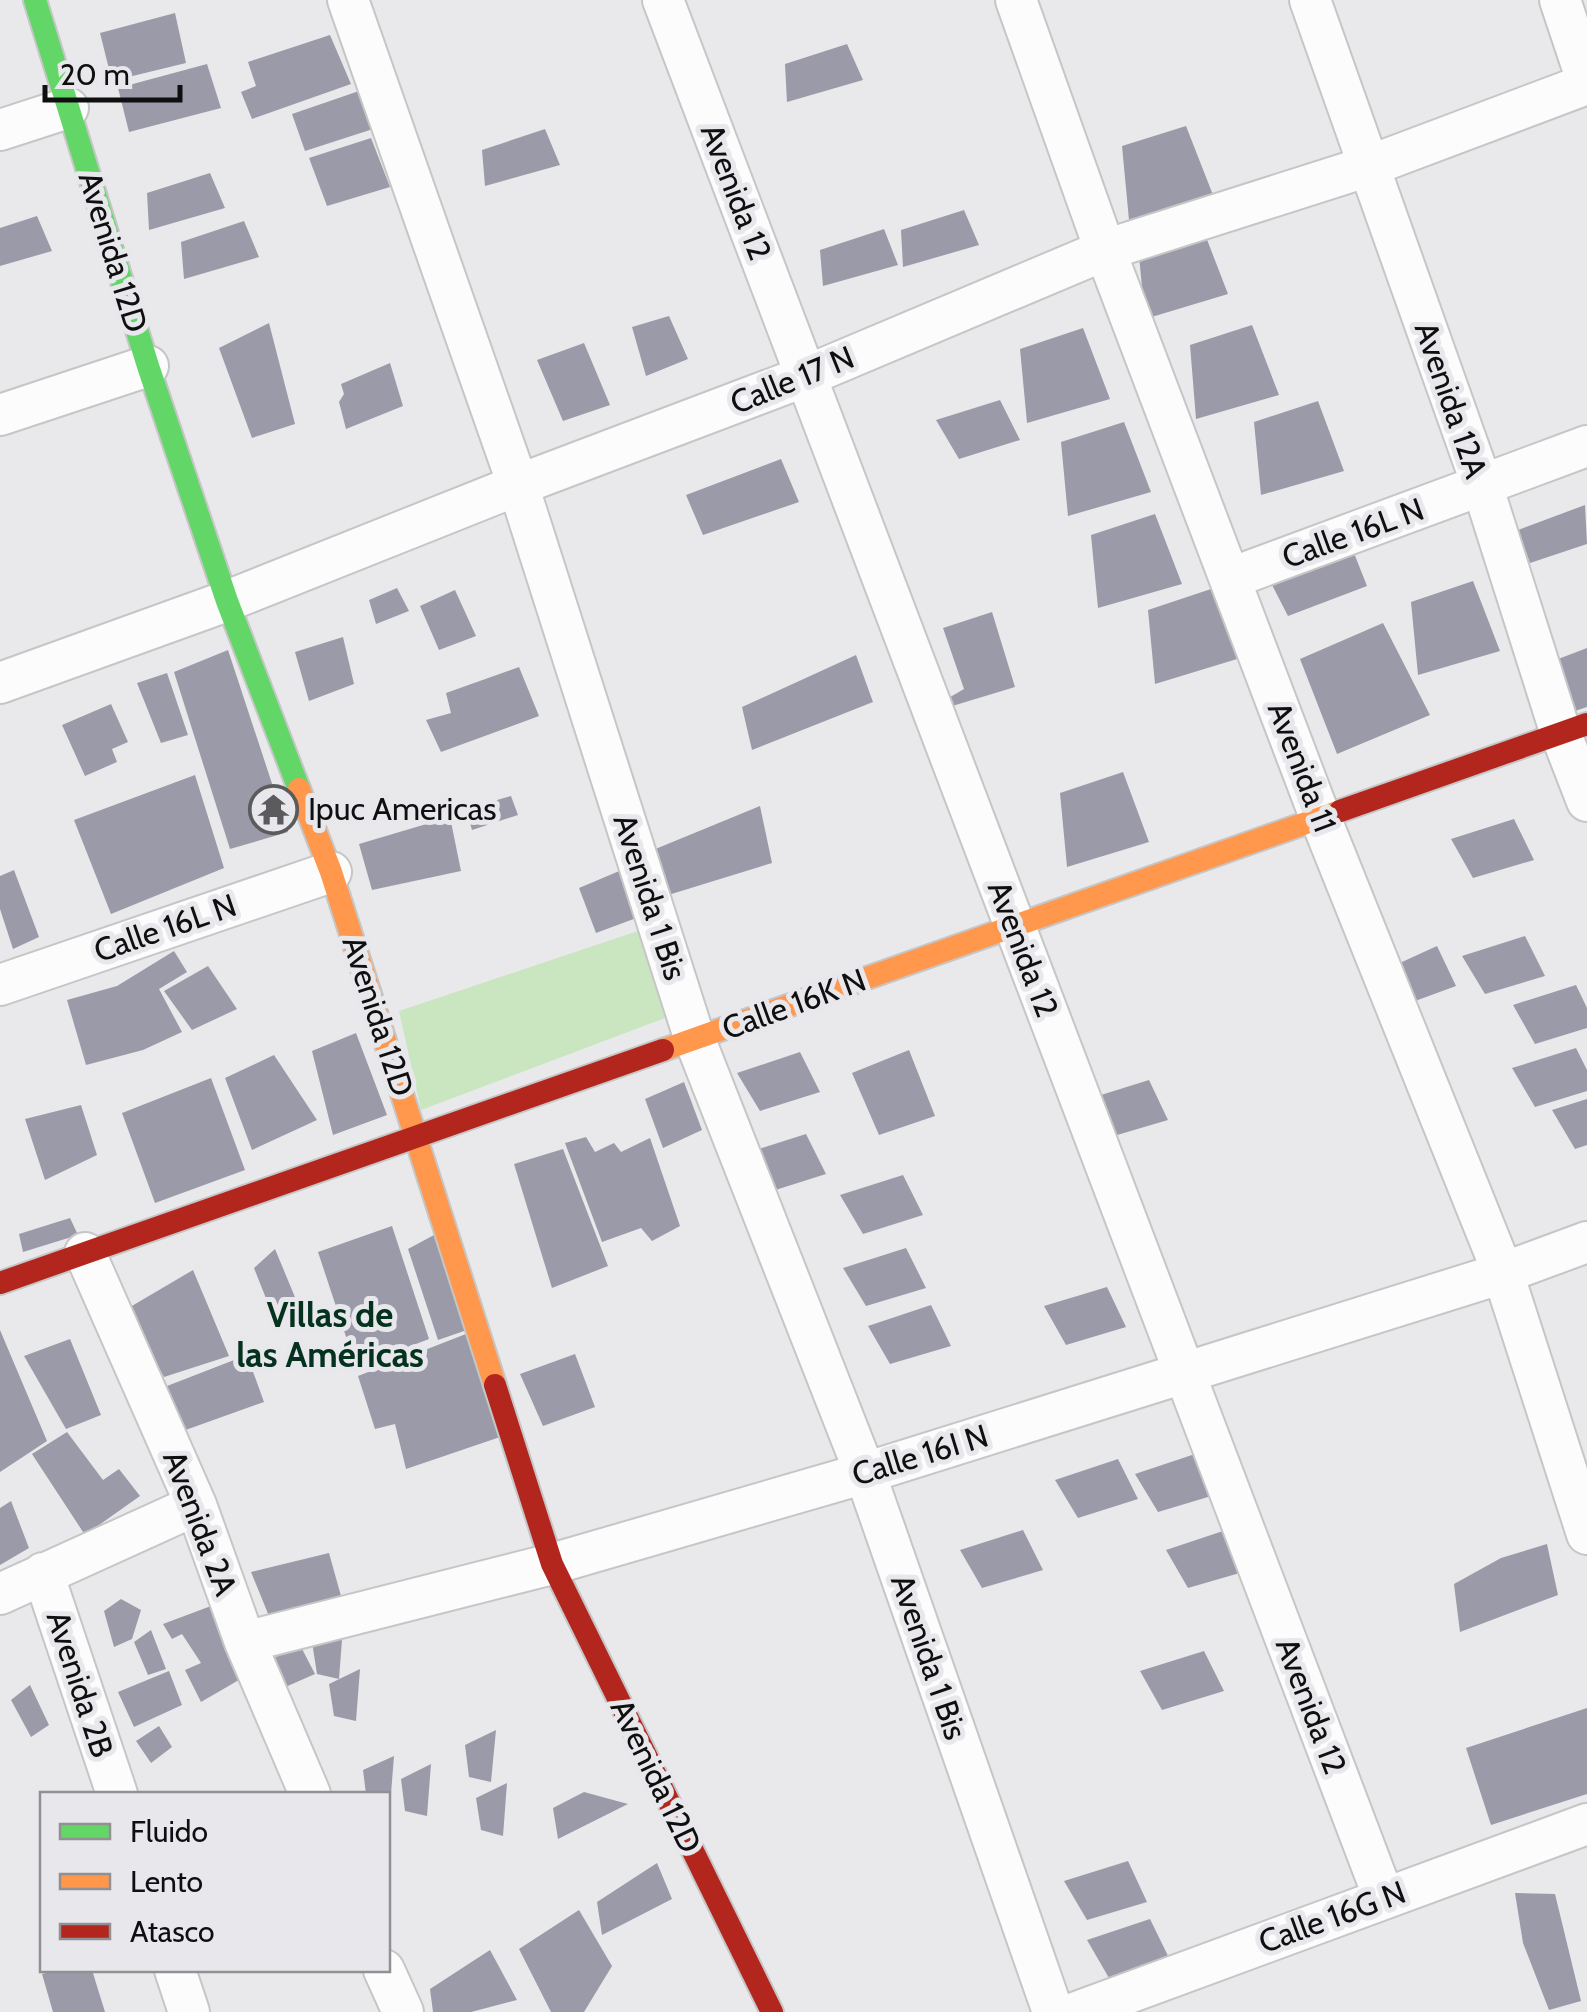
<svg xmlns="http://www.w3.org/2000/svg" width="1587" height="2012" font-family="Cabin,sans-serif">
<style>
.green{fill:#c9e6c1}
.building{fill:#9b9aa8}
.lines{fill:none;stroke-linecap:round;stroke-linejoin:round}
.street-casing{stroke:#c6c6c7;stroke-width:44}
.fast-casing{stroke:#c6c6c7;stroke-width:26}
.slow-casing{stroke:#c6c6c7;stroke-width:26}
.jam-casing{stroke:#c6c6c7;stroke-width:26}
.street{stroke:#fcfcfc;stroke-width:40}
.fast{stroke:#63d668;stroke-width:22}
.slow{stroke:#ff974d;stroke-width:22}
.jam{stroke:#b3261e;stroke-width:22}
.labels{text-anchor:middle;stroke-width:10;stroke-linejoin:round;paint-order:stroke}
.street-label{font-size:32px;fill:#0f0f10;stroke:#e8e8ec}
.poi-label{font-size:32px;fill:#0f0f10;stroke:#e8e8ec;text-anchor:start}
.neighbourhood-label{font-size:35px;font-weight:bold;fill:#05321e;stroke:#e8e8ec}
</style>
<rect width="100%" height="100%" fill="#e9e9eb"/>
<path class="green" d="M641,930l24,88 -244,92 -22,-99z"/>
<path class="building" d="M175,13l11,50 -74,18 -12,-48z
M330,35l21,49 -99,35 -11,-27 15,-6 -8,-24z
M847,44l16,36 -76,22 -2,-38z
M207,64l14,44 -92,24 -11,-44z
M359,91l14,38 -68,22 -13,-37z
M1186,126l27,69 -84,25 -7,-74z
M545,129l15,36 -75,21 -3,-36z
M371,138l19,49 -63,19 -18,-48z
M210,173l15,35 -76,22 -2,-37z
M964,210l15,35 -76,22 -2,-37z
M37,216l15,35 -52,15v-38z
M244,221l15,36 -75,22 -3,-37z
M1201,224l27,70 -83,25 -7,-74z
M884,229l14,36 -75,21 -3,-36z
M669,316l19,43 -42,17 -14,-49z
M269,323l26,101 -43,14 -33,-90z
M1252,325l27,70 -83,24 -6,-74z
M1083,328l27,71 -83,24 -7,-74z
M584,343l26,62 -47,16 -26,-61z
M390,363l13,43 -57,23 -7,-27 5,-8 -3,-10z
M1000,400l20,40 -61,19 -23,-39z
M1318,401l26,70 -83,24 -7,-73z
M1124,422l27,70 -83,24 -7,-74z
M781,459l18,43 -96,33 -17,-40z
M1585,505l2,39 -57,19 -12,-33z
M1155,514l27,70 -84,24 -7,-73z
M1350,543l17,43 -79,30 -19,-37z
M1473,581l27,70 -82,24 -7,-73z
M397,588l12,23 -33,13 -7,-24z
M1211,589l26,70 -82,25 -7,-74z
M455,590l21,46 -37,14 -19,-44z
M992,612l23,75 -66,20 -4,-7 19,-11 -21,-61z
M1383,623l47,92 -93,39 -37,-95z
M343,637l11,47 -45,17 -14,-49z
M1587,648v59l-15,5 -19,-51z
M228,650l60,182 -58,17 -56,-177z
M856,655l17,47 -121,48 -10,-43z
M519,667l20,49 -98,36 -15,-32 25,-7 -5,-20z
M167,673l21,62 -27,8 -24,-60z
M111,704l17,38 -16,7 5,13 -32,14 -23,-51z
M1123,772l26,70 -82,25 -7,-74z
M195,775l29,93 -113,46 -37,-94z
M511,796l7,19 -46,15 -6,-21z
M760,806l12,57 -107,33 -12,-46z
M450,817l11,54 -89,19 -13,-46z
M1514,819l20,41 -61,18 -22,-39z
M624,869l15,48 -43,16 -17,-45z
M14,870l25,67 -26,12 -13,-40v-33z
M1525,936l20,40 -60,18 -23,-38z
M1437,946l19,40 -49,18 -16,-37z
M174,951l13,21 -28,17 23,43 -39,18 -57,15 -19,-65 50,-14z
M208,966l29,43 -45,21 -28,-39z
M1576,985l11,23v20l-52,16 -22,-39z
M356,1033l31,82 -54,20 -21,-84z
M1576,1048l11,22v21l-52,16 -23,-39z
M909,1050l26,66 -56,19 -27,-62z
M800,1052l20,40 -60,19 -23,-38z
M274,1055l43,65 -65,30 -27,-72z
M211,1078l34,92 -90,33 -33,-90z
M1149,1080l19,40 -61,18 -22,-38z
M684,1082l18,48 -39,18 -18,-49z
M1587,1099v46l-12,4 -23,-39z
M81,1105l16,50 -52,25 -20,-61z
M806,1134l20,40 -60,19 -23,-39z
M586,1137l9,15 19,-9 7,9 29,-14 30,88 -28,15 -11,-13 -39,14 -37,-99z
M563,1149l45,117 -56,22 -38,-124z
M903,1175l20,40 -60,19 -23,-39z
M70,1218l8,17 -55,17 -4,-18z
M392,1226l37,113 -73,28 -38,-115z
M434,1235l33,95 -29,10 -30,-91z
M906,1248l20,40 -60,18 -23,-38z
M275,1249l22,53 -26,9 -17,-43z
M193,1270l36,86 -65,21 -39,-67z
M1107,1287l19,40 -60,18 -22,-39z
M931,1305l20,41 -61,18 -22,-38z
M0,1330l47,111 -47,31z
M471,1332l35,103 -100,34 -11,-45 -20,5 -17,-53z
M70,1339l31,76 -35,14 -42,-73z
M575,1354l20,53 -52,19 -23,-52z
M247,1355l17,47 -84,30 -13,-46z
M67,1432l36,48 16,-11 21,27 -55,39 -53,-81z
M1198,1453l20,41 -60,18 -23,-38z
M1118,1459l20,40 -60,19 -23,-38z
M11,1501l18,47 -29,17v-57z
M1229,1529l21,41 -62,18 -22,-38z
M1023,1530l20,40 -61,18 -22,-38z
M1547,1544l11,51 -98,37 -6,-48 47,-26z
M329,1553l12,43 -70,25 -20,-49z
M121,1599l20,11 -9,29 -18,8 -10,-36z
M211,1606l33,71 -43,25 -16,-32 16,-7 -19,-29 -10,5 -9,-15z
M343,1627l-4,52 -22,-5 -5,-32z
M151,1630l15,39 -18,6 -14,-33z
M300,1645l15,29 -41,18 -4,-32z
M1204,1651l20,40 -62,19 -22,-39z
M360,1669l-4,52 -22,-5 -5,-32z
M169,1671l13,34 -48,22 -16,-35z
M30,1685l19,40 -18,12 -20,-37z
M1587,1708v86l-96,31 -25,-77z
M159,1726l13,21 -21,16 -15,-22z
M496,1730l-5,52 -22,-5 -4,-32z
M394,1756l-3,38h-25l-3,-24z
M431,1764l-4,52 -22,-5 -4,-32z
M507,1783l-4,53 -22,-6 -5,-32z
M584,1792l44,12 -70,35 -5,-31z
M1128,1861l19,41 -60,18 -23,-39z
M657,1863l15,36 -70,36 -5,-33z
M1515,1893l40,1 26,107 -32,9 -26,-67z
M579,1910l33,56 -28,46h-33l-32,-63z
M1150,1919l20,41 -61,18 -22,-38z
M490,1950l27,50 -46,12h-38l-3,-23z
M58,1970h34l13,42h-52l-11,-38z"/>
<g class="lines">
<defs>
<path id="street" d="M348,0l170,485 177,555 170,433 188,539
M663,0l721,1898
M1016,0l89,250 215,567 183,456 84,261
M1310,0l172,485 79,249 26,67
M1560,0l27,81
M0,130l68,-22
M0,415l148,-49
M1231,578l356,-132
M0,683l227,-82 291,-116 288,-109 299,-126 264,-84 218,-82
M0,985l331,-113
M85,1253l111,252 49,137 65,152
M43,1573l74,221
M0,1594l196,-89
M245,1642l307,-78 313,-91 638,-200 84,-31
M175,1970l14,42
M384,1970l19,42
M1077,2012l510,-188"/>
<path id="fast" d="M35,0l113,366 79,235 72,188"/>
<path id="slow" d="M299,789l32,83 164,513
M663,1050l677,-239"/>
<path id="jam" d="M1340,811l247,-87
M0,1283l663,-233
M495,1385l57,179 220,448"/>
</defs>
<use href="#street" class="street-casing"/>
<use href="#fast" class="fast-casing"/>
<use href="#slow" class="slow-casing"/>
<use href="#jam" class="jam-casing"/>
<use href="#street" class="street"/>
<use href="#fast" class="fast"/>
<use href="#slow" class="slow"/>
<use href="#jam" class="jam"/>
</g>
<defs>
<symbol id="temple-ring" viewBox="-11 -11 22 22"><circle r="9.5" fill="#e8e8ec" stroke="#5b5b5d" stroke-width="1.5"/><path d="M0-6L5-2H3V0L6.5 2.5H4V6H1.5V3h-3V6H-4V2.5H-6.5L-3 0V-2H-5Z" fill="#5b5b5d"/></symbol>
</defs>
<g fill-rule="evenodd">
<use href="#temple-ring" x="246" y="782" width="55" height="55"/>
</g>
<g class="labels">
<g class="street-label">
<text transform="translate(736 192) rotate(69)" y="11">Avenida 12</text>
<text transform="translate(113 252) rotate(73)" y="11">Avenida 12D</text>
<text transform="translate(792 380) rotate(-22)" y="11">Calle 17 N</text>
<text transform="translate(1451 400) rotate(71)" y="11">Avenida 12A</text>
<text transform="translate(1353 533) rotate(-20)" y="11">Calle 16L N</text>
<text transform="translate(1302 767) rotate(69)" y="11">Avenida 11</text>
<text transform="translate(650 897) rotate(72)" y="11">Avenida 1 Bis</text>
<text transform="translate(165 928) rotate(-19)" y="11">Calle 16L N</text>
<text transform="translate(1023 949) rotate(69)" y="11">Avenida 12</text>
<text transform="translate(794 1004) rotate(-20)" y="11">Calle 16K N</text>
<text transform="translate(378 1016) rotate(72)" y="11">Avenida 12D</text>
<text transform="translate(920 1455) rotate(-17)" y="11">Calle 16I N</text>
<text transform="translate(200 1523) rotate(69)" y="11">Avenida 2A</text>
<text transform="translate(929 1657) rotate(71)" y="11">Avenida 1 Bis</text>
<text transform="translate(80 1684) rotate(72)" y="11">Avenida 2B</text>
<text transform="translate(1311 1706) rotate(69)" y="11">Avenida 12</text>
<text transform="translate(656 1776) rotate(64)" y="11">Avenida 12D</text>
<text transform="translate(1332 1917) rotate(-20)" y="11">Calle 16G N</text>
</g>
<g class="poi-label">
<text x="308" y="820">Ipuc Americas</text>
</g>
<g class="neighbourhood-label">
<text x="330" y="1327">Villas de<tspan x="330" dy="40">las Américas</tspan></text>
</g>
</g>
<rect x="40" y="1792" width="350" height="180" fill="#e8e8ec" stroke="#919194" stroke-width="2.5"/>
<rect x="60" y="1824" width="50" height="15" fill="#63d668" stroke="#919194" stroke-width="2.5"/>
<text x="130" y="1842" font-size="30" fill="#0f0f10">Fluido</text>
<rect x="60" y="1874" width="50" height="15" fill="#ff974d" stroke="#919194" stroke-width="2.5"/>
<text x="130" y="1892" font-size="30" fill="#0f0f10">Lento</text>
<rect x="60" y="1924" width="50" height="15" fill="#b3261e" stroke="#919194" stroke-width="2.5"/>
<text x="130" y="1942" font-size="30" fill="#0f0f10">Atasco</text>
<path d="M45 85v15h135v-15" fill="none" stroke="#0f0f10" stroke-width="5"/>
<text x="60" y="85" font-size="30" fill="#0f0f10" stroke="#e8e8ec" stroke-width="8" paint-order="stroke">20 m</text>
</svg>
